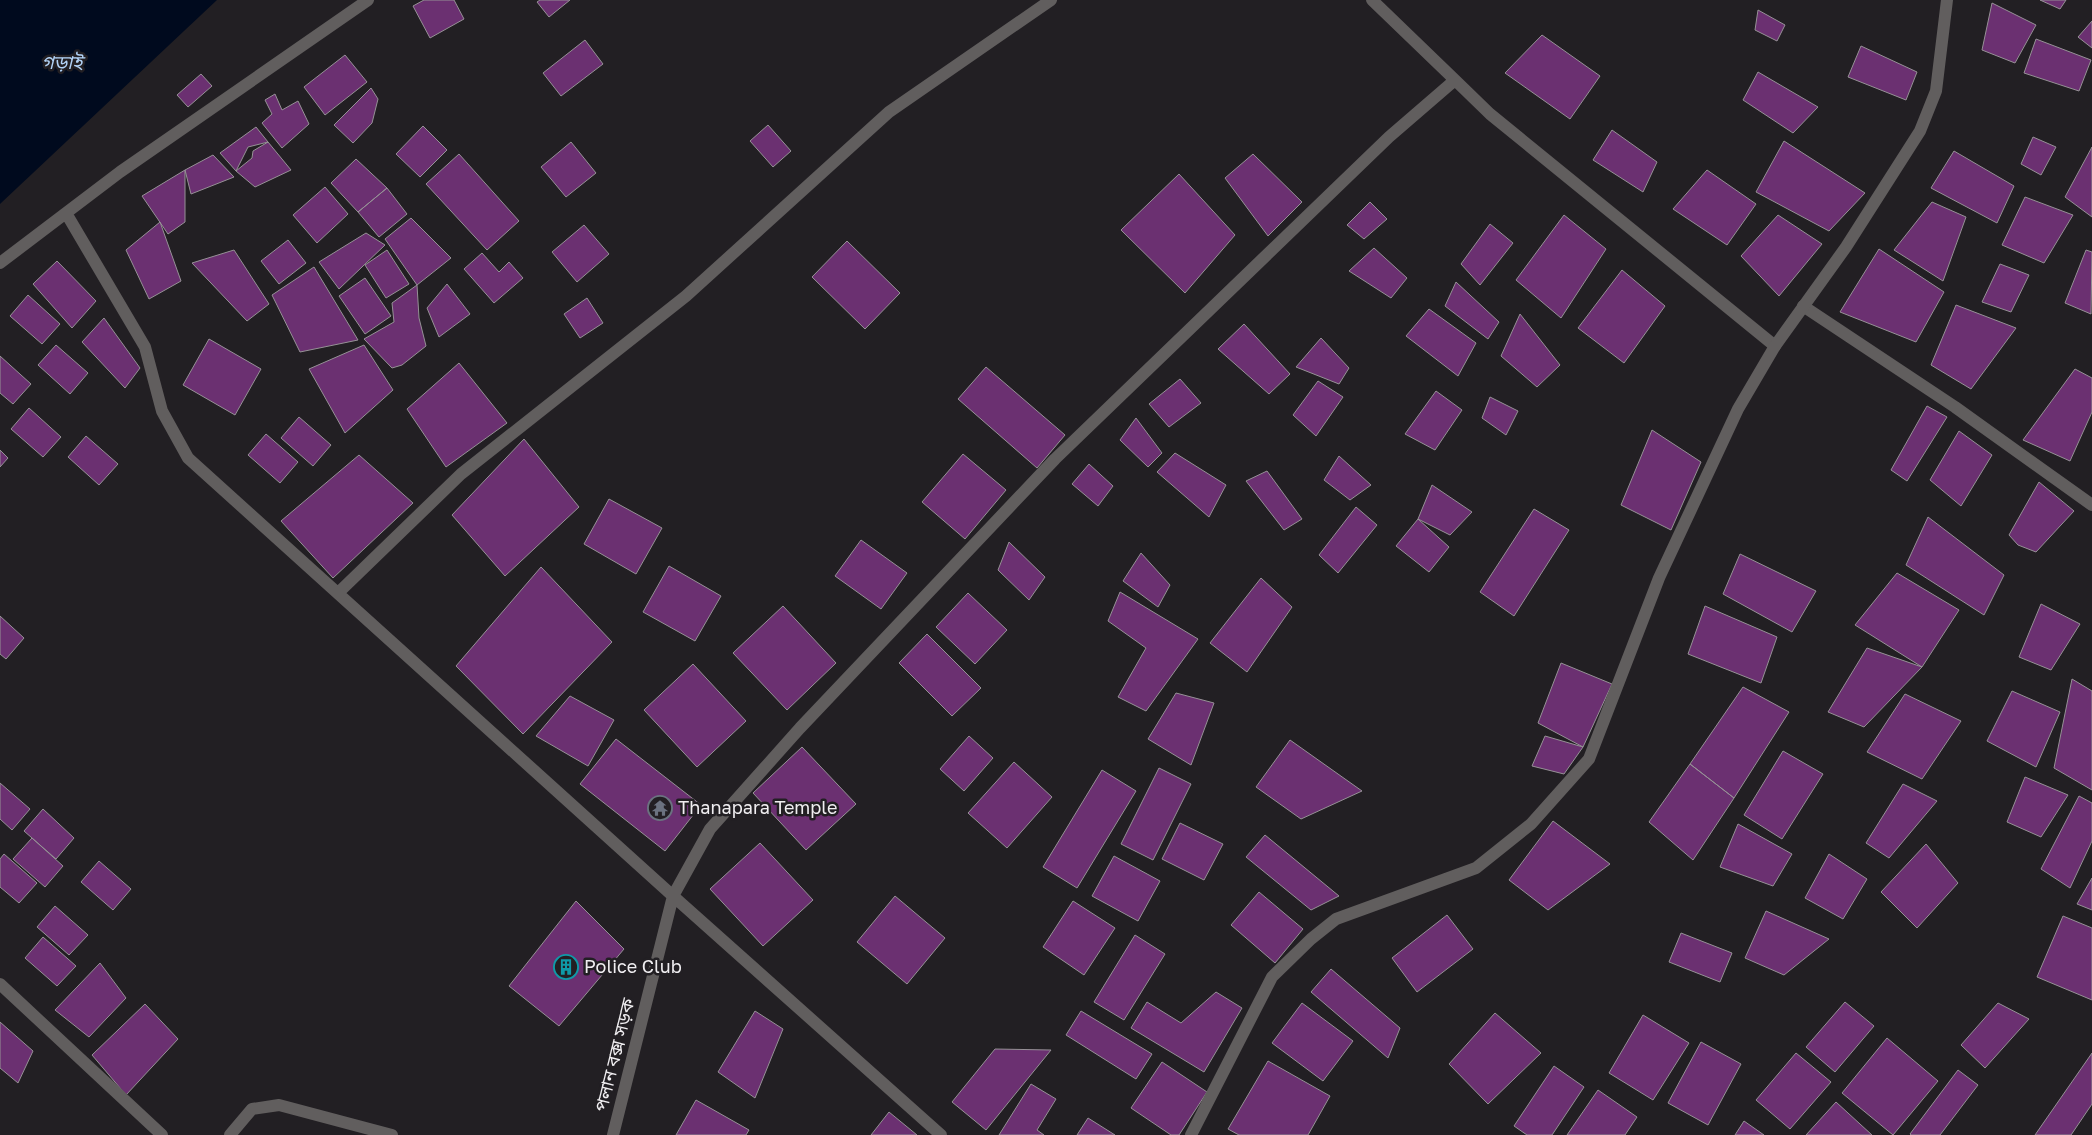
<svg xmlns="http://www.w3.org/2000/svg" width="2092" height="1135" font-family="'Golos Text','Noto Sans Bengali',sans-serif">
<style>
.water{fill:#000a1e}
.building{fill:#6b3071;stroke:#969196}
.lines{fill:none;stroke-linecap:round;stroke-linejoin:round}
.minor{stroke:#615e5e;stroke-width:12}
.tertiary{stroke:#615e5e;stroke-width:12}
.labels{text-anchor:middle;stroke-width:5;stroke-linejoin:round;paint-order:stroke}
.poi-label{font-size:18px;fill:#f0eef1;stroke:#221f23;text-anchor:start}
.street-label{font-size:18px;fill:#f0eef1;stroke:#221f23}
.water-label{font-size:19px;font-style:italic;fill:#b2d2f6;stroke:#221f23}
</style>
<rect width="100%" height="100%" fill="#221f23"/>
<path class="water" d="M0,0h217l-217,204z"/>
<path class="building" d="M424,0h30l10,19 -34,19 -17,-32z
M540,0h30l-21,17 -12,-15z
M2040,0h26l-6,9z
M1992,3l44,22 -21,38 -33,-13z
M1758,10l27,15 -8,16 -22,-11z
M2092,21v27l-14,-11z
M1542,35l58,41 -30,43 -65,-46z
M2036,39l55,21 -12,31 -55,-18z
M585,40l18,24 -42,32 -18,-23z
M1861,46l56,26 -11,28 -58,-23z
M345,55l22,27 -42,33 -21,-28z
M1758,72l60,35 -25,26 -50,-33z
M201,74l11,12 -24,21 -11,-12z
M371,88l7,11 -6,24 -19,20 -19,-18z
M275,94l7,16 16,-9 11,23 -27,24 -20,-25 10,-9 -7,-14z
M768,125l23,26 -18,16 -23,-26z
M423,126l24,24 -27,27 -24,-23z
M256,127l12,15 -20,5 -12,24 -16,-18z
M1612,130l45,32 -14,30 -50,-32z
M2033,137l23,10 -15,28 -20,-11z
M1784,141l81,52 -36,38 -73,-39z
M268,142l23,28 -36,17 -19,-16 16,-13 1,-7z
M571,142l25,31 -30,24 -25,-30z
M2092,147v70l-27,-20z
M1954,151l60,35 -17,37 -66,-35z
M459,154l60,67 -32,29 -61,-66z
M1253,154l49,48 -34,34 -43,-58z
M213,155l21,22 -43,17 -6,-24z
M356,159l31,29 -29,24 -27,-29z
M185,170v52l-17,12 -26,-38z
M1707,170l49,34 -29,41 -54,-36z
M1179,174l56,61 -50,58 -64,-63z
M325,187l23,27 -31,29 -24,-28z
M387,188l20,26 -28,23 -21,-25z
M2025,197l48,18 -29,48 -42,-18z
M1370,202l17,17 -23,20 -17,-14z
M1932,202l34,15 -23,64 -49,-31z
M1564,215l42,34 -45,69 -45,-38z
M1778,215l44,29 -43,52 -38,-40z
M411,218l40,40 -34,27 -32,-46z
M160,222l21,59 -32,18 -23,-49z
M1490,224l23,19 -33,42 -19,-21z
M584,225l25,29 -32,28 -25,-30z
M366,233l19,12 -46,44 -20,-27z
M288,240l18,23 -27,21 -18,-23z
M847,241l53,52 -35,36 -53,-52z
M1374,248l33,30 -16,20 -42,-27z
M1879,249l65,43 -28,50 -76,-30z
M234,250l35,54 -22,17 -55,-58z
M387,250l22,34 -23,14 -21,-33z
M2086,250l6,2 -1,62 -26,-11z
M482,253l17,19 10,-10 14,16 -29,25 -30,-34z
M57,261l39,40 -24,27 -39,-44z
M2000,264l29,11 -18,37 -29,-10z
M314,267l44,73 -58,12 -28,-57z
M1622,270l43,36 -41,57 -46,-35z
M365,278l26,38 -26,18 -26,-38z
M1456,282l43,40 -11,17 -43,-33z
M447,284l23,30 -31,23 -12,-29z
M417,285l2,33 7,28 -24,19 -10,3 -28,-29 30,-17 -2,-19z
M28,295l32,29 -18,20 -32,-28z
M587,298l16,25 -23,15 -16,-24z
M1956,305l60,23 -45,61 -40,-24z
M1429,309l47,34 -18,33 -52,-40z
M1520,314l40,51 -23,22 -36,-31z
M104,318l36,50 -15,20 -43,-46z
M1244,324l46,50 -21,20 -51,-45z
M1321,338l28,30 -10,16 -43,-17z
M209,339l52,30 -26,46 -52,-30z
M56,345l32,28 -18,21 -32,-29z
M364,345l29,45 -48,43 -36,-64z
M0,356l31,28 -18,20 -13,-11z
M459,363l48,60 -61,44 -39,-58z
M986,367l79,68 -28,33 -79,-69z
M2075,369l17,9v34l-22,49 -47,-21z
M1180,379l21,24 -32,24 -20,-23z
M1318,381l25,16 -27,39 -23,-21z
M1436,391l26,19 -27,40 -30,-16z
M1490,397l28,14 -12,24 -24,-17z
M1927,406l20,11 -40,64 -16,-11z
M29,408l32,29 -18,20 -32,-28z
M299,417l32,28 -18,21 -32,-28z
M1136,418l26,35 -14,14 -28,-27z
M1652,430l49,32 -30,68 -50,-25z
M1959,431l33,24 -31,51 -31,-26z
M266,434l32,28 -18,21 -32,-28z
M86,436l32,28 -19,21 -31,-28z
M524,439l55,68 -74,69 -53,-61z
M0,450l8,8 -8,9z
M1175,453l51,32 -17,32 -52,-45z
M963,454l43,36 -41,49 -43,-37z
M359,455l54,48 -80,75 -52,-57z
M1339,456l32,29 -21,15 -26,-20z
M1089,464l24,22 -15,20 -26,-22z
M1267,471l35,48 -18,11 -38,-49z
M2039,482l35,29 -38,41 -18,-7 -9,-10z
M1432,485l40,27 -22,23 -32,-16z
M609,499l53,29 -26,46 -52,-30z
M1356,507l21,18 -39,48 -19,-18z
M1534,509l35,21 -55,86 -34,-24z
M1928,517l76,58 -20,40 -78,-50z
M1418,519l31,28 -20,25 -33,-26z
M861,540l46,33 -26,36 -46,-33z
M1009,542l36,35 -16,23 -31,-30z
M1141,553l29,32 -12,22 -35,-26z
M1740,554l76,37 -24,41 -69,-38z
M669,566l52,30 -26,45 -52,-29z
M541,567l71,75 -89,92 -67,-68z
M1897,573l62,37 -37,57 -67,-42z
M1261,578l31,29 -45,65 -37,-29z
M1120,592l78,47 -52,72 -28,-14 28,-49 -38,-27z
M968,593l39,37 -32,34 -39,-37z
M2041,604l39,20 -29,46 -32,-13z
M783,606l53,57 -49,47 -54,-57z
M1705,606l72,31 -16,46 -73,-29z
M0,616l24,22 -18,21 -6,-5z
M927,634l54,54 -29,28 -53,-53z
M1867,648l55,19 -58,60 -36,-15z
M1561,663l51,21 -29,63 -45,-24z
M693,664l53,57 -49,46 -53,-57z
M2072,679l20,12v99l-38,-22z
M1743,687l46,25 -55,86 -44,-34z
M2012,691l48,21 -24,55 -49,-26z
M1176,693l38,10 -23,62 -43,-26z
M1905,694l56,27 -39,58 -55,-27z
M570,696l44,24 -26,46 -52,-30z
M969,736l24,22 -29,33 -24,-22z
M1545,736l38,11 -19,27 -32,-8z
M616,739l85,66 -36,46 -85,-67z
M1290,740l72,51 -61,28 -45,-32z
M802,747l54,57 -50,46 -53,-57z
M1783,751l40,23 -41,65 -38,-24z
M1014,762l38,35 -45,51 -39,-35z
M1690,764l44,34 -41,62 -44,-38z
M1159,768l32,16 -38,76 -32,-16z
M1102,770l34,21 -59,97 -34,-21z
M2025,777l43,18 -27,42 -34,-15z
M0,783l30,26 -18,21 -12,-11z
M1903,784l34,17 -48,57 -23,-15z
M2079,796l13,7v38l-22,47 -29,-19z
M43,809l31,29 -18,21 -32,-28z
M1553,821l57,43 -62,46 -39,-30z
M1180,823l43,21 -19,36 -42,-21z
M1738,824l54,30 -19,32 -53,-19z
M1265,835l74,61 -28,14 -65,-53z
M32,838l31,28 -18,21 -32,-28z
M760,843l53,57 -50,46 -53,-57z
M1926,844l32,39 -41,45 -36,-36z
M4,854l33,29 -18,20 -19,-16v-28z
M1829,854l38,25 -24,40 -38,-21z
M1114,856l46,25 -22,40 -46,-25z
M99,861l32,28 -18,21 -32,-28z
M2092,878v32l-15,-6z
M1259,892l44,37 -28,34 -44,-38z
M895,896l50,42 -38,46 -50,-42z
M576,901l48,48 -65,77 -50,-40z
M1073,901l42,27 -31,47 -41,-28z
M55,906l33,29 -19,20 -32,-28z
M1766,911l63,28 -45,36 -39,-17z
M1447,915l26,34 -56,43 -25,-34z
M2063,916l29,12v72l-55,-23z
M1681,933l51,20 -12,29 -51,-20z
M1135,935l30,19 -41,66 -30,-18z
M43,937l33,29 -19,20 -32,-28z
M100,963l26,35 -37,39 -34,-27z
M1331,969l69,59 -12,30 -77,-66z
M1216,992l26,16 -38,64 -73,-44 16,-26 34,21z
M1845,1002l29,24 -39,46 -29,-25z
M1302,1003l51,38 -30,40 -51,-38z
M1998,1003l31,16 -44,49 -24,-23z
M145,1004l33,35 -52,56 -34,-40z
M755,1011l28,18 -28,69 -37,-26z
M1081,1011l71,43 -16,25 -70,-44z
M1495,1013l46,40 -53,51 -39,-40z
M1643,1015l46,28 -36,57 -44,-27z
M0,1022l33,29 -15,32 -18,-15z
M1887,1038l51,43 -45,54 -51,-42z
M1701,1042l40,22 -33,61 -40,-22z
M995,1049l56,1 -65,80 -34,-28z
M1796,1053l35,29 -41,47 -34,-29z
M2092,1053v51l-21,31h-36z
M1268,1061l62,35 -22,39h-69l-11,-6z
M1162,1062l45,30 -28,43h-8l-40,-27z
M1554,1066l30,21 -32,48h-25l-13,-9z
M1958,1070l20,15 -38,50h-29l-1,-1z
M1031,1084l25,15 -19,31 7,5h-45z
M1598,1090l39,27 -12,18h-58z
M696,1100l53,30 -3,5h-70z
M1836,1102l36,33h-66z
M889,1112l28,23h-46z
M1088,1118l27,17h-38z
M1744,1121l20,14h-29z"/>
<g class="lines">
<path class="minor" d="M1372,0l83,80
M66,213l79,134 17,64 26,47 485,438 268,239
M0,263l120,-91 248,-172
M1803,306l152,101 137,98
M338,593l123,-119 225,-178 203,-184 162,-112
M0,984l162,151
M230,1135l22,-26 27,-4 113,30
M613,1135l60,-239 37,-67 90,-101 255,-269 334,-322 66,-57 35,34 285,232"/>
<path class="tertiary" d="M1191,1135l81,-158 39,-38 25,-20 140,-51 55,-44 58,-65 70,-181 79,-169 37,-63 71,-99 74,-116 16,-40 11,-91"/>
</g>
<defs>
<symbol id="temple-ring" viewBox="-11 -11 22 22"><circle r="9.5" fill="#221f23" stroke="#6b7280" stroke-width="1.5"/><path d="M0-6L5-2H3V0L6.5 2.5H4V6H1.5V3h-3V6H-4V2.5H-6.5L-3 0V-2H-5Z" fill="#6b7280"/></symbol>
<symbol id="building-ring" viewBox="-11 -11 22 22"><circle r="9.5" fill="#221f23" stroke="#0f9aa8" stroke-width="1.5"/><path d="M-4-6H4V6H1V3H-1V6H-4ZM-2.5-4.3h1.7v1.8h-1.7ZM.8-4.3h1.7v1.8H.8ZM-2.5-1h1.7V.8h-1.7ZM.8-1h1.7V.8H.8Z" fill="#0f9aa8"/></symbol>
</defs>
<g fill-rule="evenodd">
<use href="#temple-ring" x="646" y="794" width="28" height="28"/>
<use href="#building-ring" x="552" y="953" width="28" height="28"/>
</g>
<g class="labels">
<g class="poi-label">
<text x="678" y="814">Thanapara Temple</text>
<text x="584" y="973">Police Club</text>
</g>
<g class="street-label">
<text transform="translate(615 1055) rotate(-76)" y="6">পলান বক্স সড়ক</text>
</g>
<g class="water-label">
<text x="62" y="69">গড়াই</text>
</g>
</g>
</svg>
